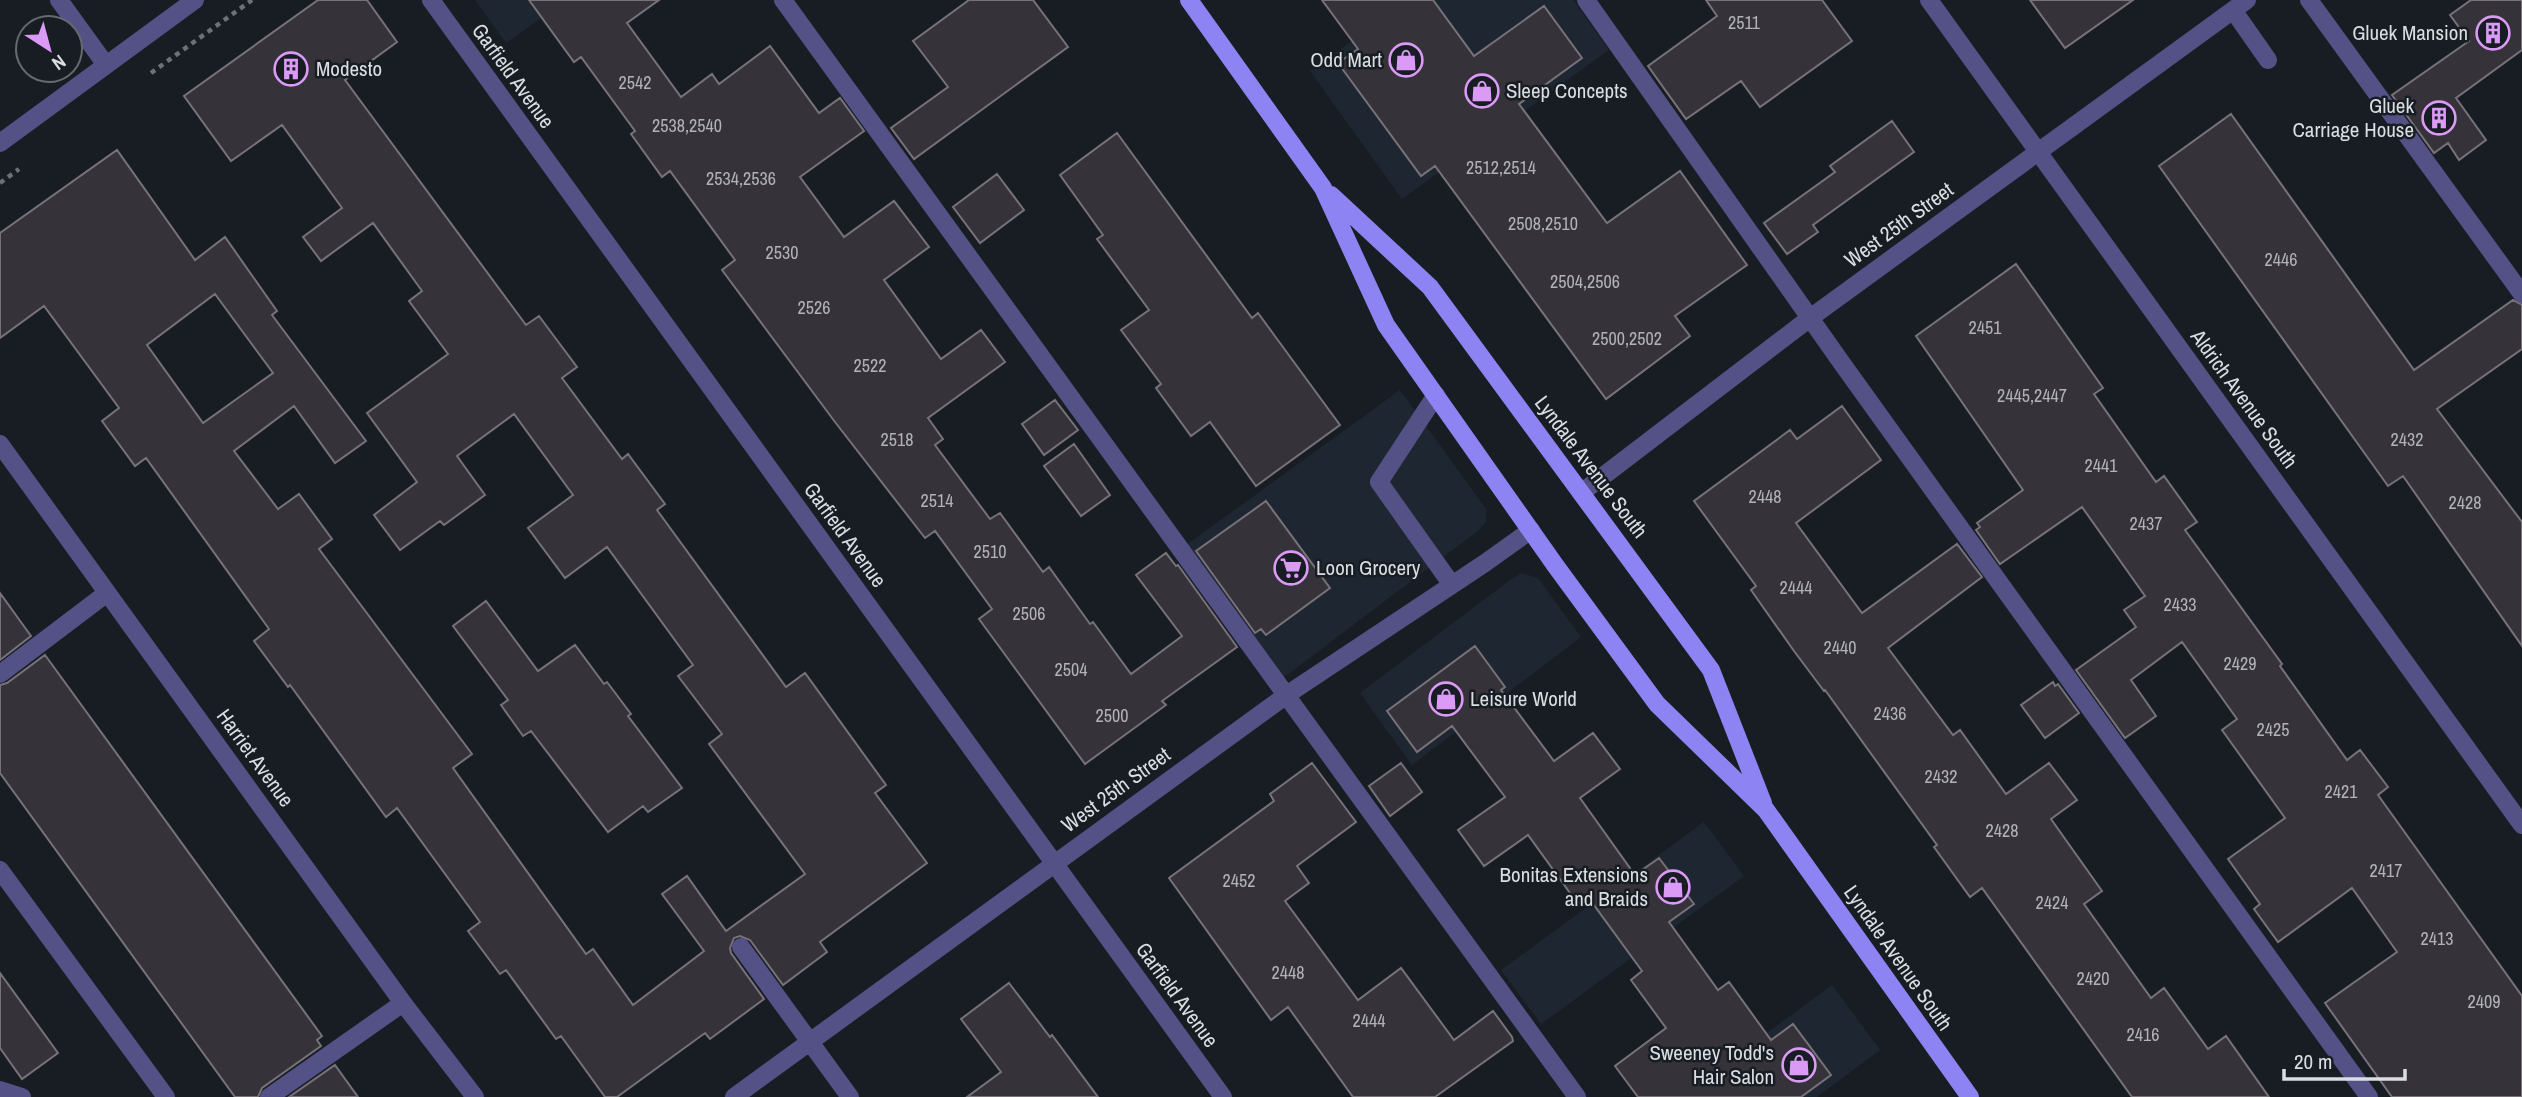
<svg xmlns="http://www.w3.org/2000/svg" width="2522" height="1097" font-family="'Archivo Narrow',sans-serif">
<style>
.built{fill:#1e2731}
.building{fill:#363239;stroke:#77727a;stroke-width:2;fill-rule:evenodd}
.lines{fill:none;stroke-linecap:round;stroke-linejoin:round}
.path{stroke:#6d7176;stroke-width:4.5;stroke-dasharray:5 5;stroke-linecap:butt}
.minor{stroke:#545186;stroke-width:18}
.major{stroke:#8d83f2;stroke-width:18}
.labels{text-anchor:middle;stroke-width:5;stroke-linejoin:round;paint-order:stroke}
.number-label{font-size:18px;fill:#b1b3b8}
.poi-label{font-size:21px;fill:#dadee2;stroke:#181d23;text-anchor:end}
.street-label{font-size:21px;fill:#dadee2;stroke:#181d23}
</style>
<rect width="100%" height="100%" fill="#181d23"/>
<path class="built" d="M475,0h92l-61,43z
M1408,0h165l36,50 -207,149 -92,-128z
M1400,390l86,119v13l-11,11 -196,148 -97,-133z
M1522,573l16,5 43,59 -169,128 -52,-72 150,-113z
M1704,822l40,54 -203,148 -40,-54z
M1832,985l48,65 -63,47h-137z"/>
<path class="building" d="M318,0h49l30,42 -52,38 181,245 13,-9 38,51 -15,11 60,81 6,-5 37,50 -8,6 129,177 19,-14 81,112 -11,8 52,70 -107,79 7,10 -44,33 -33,-45 -10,-4 -6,2 -4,10 1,5 33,46 -54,40 -5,-6 -88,64h-12l-44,-61 -5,3 -50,-69 -6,4 -32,-43 12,-9 -83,-114 -11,9 -96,-132 -2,2 -34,-46 15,-12 -123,-171 -11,8 -33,-45 17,-13 -75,-102 -44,32v-105l117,-83 78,110 30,-23 52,74 -5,4 94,126 -31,22 -41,-57 -60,45 44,58 21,-15 33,45 -13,10 153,205 -19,14 133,186 7,-5 40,56 71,-54 -42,-57 25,-18 39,55 79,-57 -96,-130 13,-10 -44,-58 15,-11 -86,-118 -42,31 -37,-50 45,-33 -59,-81 -57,42 28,39 -41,30 -4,-4 -40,29 -26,-35 43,-33 -50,-69 81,-59 -39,-53 13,-10 -49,-68 -52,38 -18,-24 39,-29 -60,-83 -51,36 -47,-65zM215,294l58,79 -70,50 -56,-78z
M529,0h130l-32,23 54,74 31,-23 7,10 51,-38 49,67 21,-15 24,33 -64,46 44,60 50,-36 35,46 -45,33 57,79 40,-29 24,32 -77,56 15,21 -8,6 55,74 10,-6 43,59 6,-5 41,57 3,-2 38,52 51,-38 -46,-61 30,-22 10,13 2,-1 59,82 -75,54 4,4 -81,59 -106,-145 13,-10 -57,-78 -10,7 -90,-116 -113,-152 13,-10 -65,-89 -8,6 -31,-43 4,-3 -54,-74 -7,5z
M969,0h64l35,47 -154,112 -23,-31 57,-41 -35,-46z
M1322,0h111l41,56 70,-50 38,52 -63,46 88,119 73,-52 67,94 -72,51 15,20 -84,63 -171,-233 -14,10 -83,-113 20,-14z
M1706,0h116l30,41 -92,66 -19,-26 -55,38 -38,-53 69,-50z
M2030,0h103l-68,48z
M2471,0h51v50l-66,48 30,42 -27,20 -11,-17 -14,10 -42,-58 77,-54 -19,-26z
M2231,114l183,256 99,-70 9,5v44l-85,60 85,113v124l-119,-170 -15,10 -229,-320z
M1892,121l22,31 -101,73 5,7 -31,22 -23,-31 71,-51 -5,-6z
M1117,133l135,185 6,-5 82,112 -84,61 -46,-64 -19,14 -35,-48 5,-4 -40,-54 28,-20 -52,-71 6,-4 -43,-60z
M997,174l27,36 -44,33 -27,-36z
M2016,264l87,124 -9,6 62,88 8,-6 33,46 -12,8 97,134 -2,2 67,94 13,-10 28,37 -10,8 144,201v101h-130l-67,-94 72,-51 -45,-64 -74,54 -24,-33 6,-5 -32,-45 57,-41 -63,-88 15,-11 -55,-77 -51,38 25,36 -31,22 -49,-68 60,-43 -12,-17 21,-14 -63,-89 -82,57 -24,-34 4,-3 -3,-4 46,-33 -107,-154z
M1055,400l23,30 -34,25 -22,-31z
M1842,406l39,54 -85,63 66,90 95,-69 25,33 -94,71 65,87 7,-5 46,64 43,-31 28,37 -26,19 51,72 -18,13 67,94 13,-10 44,61 18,-13 43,61h-137l-150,-209 -12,9 -36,-50 3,-2 -112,-155 -1,1 -30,-40 -43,-61 5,-4 -62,-85 96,-71 7,9z
M1074,444l36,51 -29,21 -37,-50z
M1266,501l64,87 -64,47 -5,-6 -6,4 -59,-82z
M0,593l31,43 -31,24z
M486,601l52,70 37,-26 29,39 3,-2 24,32 -3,2 54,72 -34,24 -5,-6 -35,26 -77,-101 -8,5 -22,-31 7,-5 -55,-74z
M1475,646l30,41 -4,3 53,71 39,-28 27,36 -40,29 55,77 24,-17 35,46 -25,18 49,68 11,-8 42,58 22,-16 38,51 -30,22h-163l-23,-31 51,-38 -35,-48 11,-9 -54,-74 -10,7 -50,-69 -44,31 -26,-36 47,-33 -53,-71 -35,26 -30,-41z
M45,655l277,381 -5,4 4,6 -59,42 -4,9h-23l-235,-324v-88l7,-2z
M2053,682l2,4 3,-2 21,29 -34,25 -24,-33z
M1312,763l44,59 -59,44 12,17 -24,18 73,99 43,-32 53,72 39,-29 19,26 1,4 -78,56h-82l-65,-90 -17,13 -102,-142 105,-77 -4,-7z
M1401,763l21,29 -32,24 -21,-30z
M0,973l58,80 -36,26 -22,-31z
M1009,983l41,54 2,-2 46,62h-131l34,-25 -40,-53z
M335,1065l23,32h-69z"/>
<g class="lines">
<path class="path" d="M151,73l101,-73
M0,183l19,-14"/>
<path class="minor" d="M59,0l47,65
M431,0l792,1097
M783,0l794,1097
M1586,0l255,362 528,735
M1929,0l593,825
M2309,0l213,294
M2233,10l35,50
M0,143l195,-143
M1436,395l-57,87 73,103
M0,444l403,559 72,94
M1581,493l229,-175 437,-318
M0,674l107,-81
M0,870l166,227
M741,947l109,150
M0,1090l22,7
M269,1097l134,-94
M734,1097l554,-403 197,-131 46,-33"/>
<path class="major" d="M1189,0l134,188 63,137 169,240 102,139 109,106 204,287
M1331,195l99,92 281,383 52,133"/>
</g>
<defs>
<symbol id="building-ring" viewBox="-11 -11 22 22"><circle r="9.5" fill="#181d23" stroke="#da9af6" stroke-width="1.5"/><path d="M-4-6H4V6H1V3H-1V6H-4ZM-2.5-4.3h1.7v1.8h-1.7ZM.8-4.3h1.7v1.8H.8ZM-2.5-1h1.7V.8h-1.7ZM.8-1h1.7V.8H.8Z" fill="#da9af6"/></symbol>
<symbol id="shop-ring" viewBox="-11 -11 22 22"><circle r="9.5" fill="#181d23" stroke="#da9af6" stroke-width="1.5"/><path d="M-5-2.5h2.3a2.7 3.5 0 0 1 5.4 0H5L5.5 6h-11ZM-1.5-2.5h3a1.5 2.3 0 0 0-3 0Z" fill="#da9af6"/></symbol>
<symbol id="supermarket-ring" viewBox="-11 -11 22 22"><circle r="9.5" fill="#181d23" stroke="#da9af6" stroke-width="1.5"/><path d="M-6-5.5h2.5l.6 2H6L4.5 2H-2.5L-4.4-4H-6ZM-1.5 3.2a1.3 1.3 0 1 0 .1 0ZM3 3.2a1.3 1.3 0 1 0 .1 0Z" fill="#da9af6"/></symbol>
</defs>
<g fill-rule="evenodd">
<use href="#building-ring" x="2474" y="14" width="38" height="38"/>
<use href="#shop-ring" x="1387" y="41" width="38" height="38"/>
<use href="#building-ring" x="272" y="50" width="38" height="38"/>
<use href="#shop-ring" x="1463" y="72" width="38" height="38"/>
<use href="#building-ring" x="2420" y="99" width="38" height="38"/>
<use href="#supermarket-ring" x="1272" y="549" width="38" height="38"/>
<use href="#shop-ring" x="1427" y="680" width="38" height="38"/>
<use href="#shop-ring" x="1654" y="868" width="38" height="38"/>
<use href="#shop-ring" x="1780" y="1046" width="38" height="38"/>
</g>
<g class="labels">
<g class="number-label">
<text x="1744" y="29">2511</text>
<text x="635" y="89">2542</text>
<text x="687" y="132">2538,2540</text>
<text x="1501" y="174">2512,2514</text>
<text x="741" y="185">2534,2536</text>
<text x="1543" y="230">2508,2510</text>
<text x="782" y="259">2530</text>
<text x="2281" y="266">2446</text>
<text x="1585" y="288">2504,2506</text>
<text x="814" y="314">2526</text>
<text x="1985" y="334">2451</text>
<text x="1627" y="345">2500,2502</text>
<text x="870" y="372">2522</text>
<text x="2032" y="402">2445,2447</text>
<text x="897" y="446">2518</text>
<text x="2407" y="446">2432</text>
<text x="2101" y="472">2441</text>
<text x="1765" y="503">2448</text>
<text x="937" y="507">2514</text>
<text x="2465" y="509">2428</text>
<text x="2146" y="530">2437</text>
<text x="990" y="558">2510</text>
<text x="1796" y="594">2444</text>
<text x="2180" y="611">2433</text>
<text x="1029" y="620">2506</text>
<text x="1840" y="654">2440</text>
<text x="2240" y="670">2429</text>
<text x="1071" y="676">2504</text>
<text x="1890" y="720">2436</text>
<text x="1112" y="722">2500</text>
<text x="2273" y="736">2425</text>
<text x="1941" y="783">2432</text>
<text x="2341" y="798">2421</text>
<text x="2002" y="837">2428</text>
<text x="2386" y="877">2417</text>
<text x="1239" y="887">2452</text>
<text x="2052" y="909">2424</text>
<text x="2437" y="945">2413</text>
<text x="1288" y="979">2448</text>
<text x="2093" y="985">2420</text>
<text x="2484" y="1008">2409</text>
<text x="1369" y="1027">2444</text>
<text x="2143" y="1041">2416</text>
</g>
<g class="poi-label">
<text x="2468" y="40">Gluek Mansion</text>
<text x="1382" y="67">Odd Mart</text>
<text x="316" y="76" text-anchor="start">Modesto</text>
<text x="1506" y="98" text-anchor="start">Sleep Concepts</text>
<text x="2414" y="113">Gluek<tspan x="2414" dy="24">Carriage House</tspan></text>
<text x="1316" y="575" text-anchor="start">Loon Grocery</text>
<text x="1470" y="706" text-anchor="start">Leisure World</text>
<text x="1648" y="882">Bonitas Extensions<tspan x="1648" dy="24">and Braids</tspan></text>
<text x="1774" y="1060">Sweeney Todd's<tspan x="1774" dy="24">Hair Salon</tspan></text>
</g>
<g class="street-label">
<text transform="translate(513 76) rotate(54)" y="7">Garfield Avenue</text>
<text transform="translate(1899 225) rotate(-36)" y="7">West 25th Street</text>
<text transform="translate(2244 399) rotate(54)" y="7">Aldrich Avenue South</text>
<text transform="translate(1591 467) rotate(53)" y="7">Lyndale Avenue South</text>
<text transform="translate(845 535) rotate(54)" y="7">Garfield Avenue</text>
<text transform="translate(255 758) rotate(54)" y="7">Harriet Avenue</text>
<text transform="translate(1116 790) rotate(-36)" y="7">West 25th Street</text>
<text transform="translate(1898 958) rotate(55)" y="7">Lyndale Avenue South</text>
<text transform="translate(1177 995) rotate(54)" y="7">Garfield Avenue</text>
</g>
</g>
<g transform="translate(49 49) rotate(144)"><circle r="33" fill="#181d23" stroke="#666a6f" stroke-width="2"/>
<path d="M0-5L12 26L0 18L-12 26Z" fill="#da9af6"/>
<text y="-10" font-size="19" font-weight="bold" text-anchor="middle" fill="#dadee2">N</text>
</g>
<path d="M2284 1069v10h121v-10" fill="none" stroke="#dadee2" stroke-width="3.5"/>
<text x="2294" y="1069" font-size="21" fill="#dadee2" stroke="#181d23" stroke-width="5" paint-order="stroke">20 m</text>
</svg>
